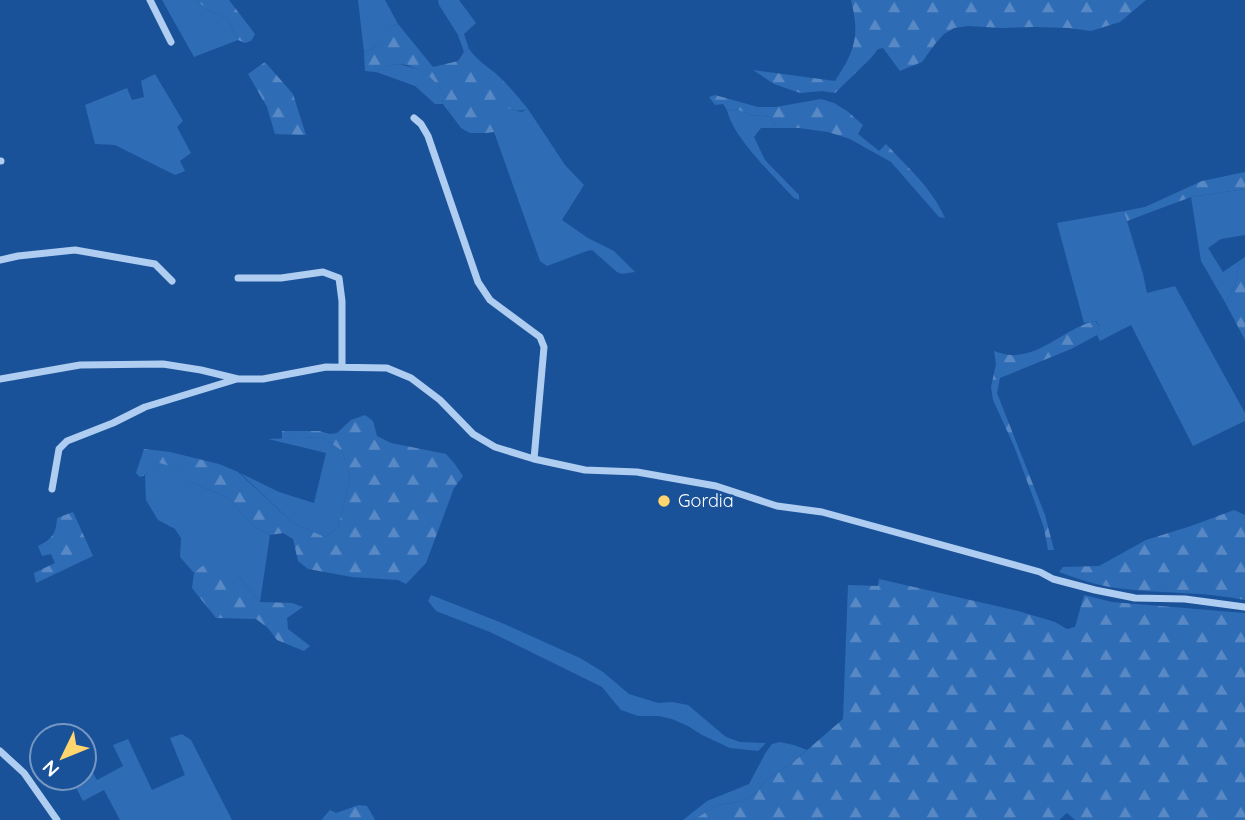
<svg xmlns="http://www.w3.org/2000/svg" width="1245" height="820" font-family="Quicksand,sans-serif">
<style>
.grass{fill:#2e6cb6}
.forest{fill:url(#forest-firs)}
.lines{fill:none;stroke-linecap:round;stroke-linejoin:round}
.minor{stroke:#afcdf1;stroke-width:7}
.poi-dot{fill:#ffd56f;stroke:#1a5299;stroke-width:2.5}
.labels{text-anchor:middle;stroke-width:5;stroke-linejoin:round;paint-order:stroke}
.poi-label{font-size:18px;fill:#fff;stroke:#1a5299;text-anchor:start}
</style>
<defs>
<pattern id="forest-firs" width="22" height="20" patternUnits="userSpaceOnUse" patternTransform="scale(1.75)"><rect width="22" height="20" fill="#2e6cb6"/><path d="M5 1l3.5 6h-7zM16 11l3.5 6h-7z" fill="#5889c5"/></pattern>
</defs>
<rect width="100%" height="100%" fill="#1a5299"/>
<path class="grass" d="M162,0h34l13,11 11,4 8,5 10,20 -44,17z
M358,0h27l13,24 -15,7c-5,12 -6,17 -19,21z
M438,0h21l17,23 -12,11 5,15 -5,3 -6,-17 -19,-30z
M397,64c14,2 34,9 42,22 3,4 3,12 4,18h-8l-20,-18 -39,-14 10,-6z
M155,74l28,47 -6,6 14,26 -11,8 5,10 -10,4 -60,-30 -20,-1 -10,-39 42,-17 5,12 12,-3 -3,-16z
M500,105l21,7 7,-3 37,56 19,20 -22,35 26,18 26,13 21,21 -13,2 -5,-2 -25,-22 -5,1 -40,15 -7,-5 -46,-129 -3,-25z
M736,109l15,6 20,2 6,11h-16l-7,9 11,23 34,35v5l-5,-2c-20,-22 -61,-60 -67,-88z
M1245,189v46l-24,4 -13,9 15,24 16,-11 -3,21 -10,22 -25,-43 -10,-64z
M1124,211l19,63 4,19 28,-7 70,127v8l-52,25 -62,-121 -31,16 -3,-6 3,-8 -4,-6 -12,2 -27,-100z
M322,437l20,14 6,17 2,11 -12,49 -13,9 -32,-14 -53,-50 39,19 35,11 12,-50 -58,-14z
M159,463l26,7 5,12 39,16 24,28 17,9 -10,67 -22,-26 -36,-10 -8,7 -14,-16 1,-19 -6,-9 -17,-9 -12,-20 -1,-25 8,-8z
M431,595l71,28 78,35 23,14 26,22 29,9 14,-1 16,3 38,32 14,5 26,1 -8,8 -28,-3 -28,-13 -14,-9 -16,-7 -13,-3h-21l-17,-6 -19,-23 -112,-55 -54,-21 -8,-10z
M182,734l9,6 41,80h-112l-16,-30 -21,11 -12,-23h13v-20l13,22 26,-14 -10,-21 15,-6 24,51 33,-15 -15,-37z
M780,742l14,3 13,5 -16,14 -25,16 -8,11 -14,10 -26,4 -25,15h-10l24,-19 42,-17 17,-32 6,-8z"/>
<path class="forest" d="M196,0h33l26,34 -4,7 -6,2 -7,-3 -10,-20 -8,-5 -11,-4z
M851,0h295l-26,22 -29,9 -22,-3 -33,-1 -34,1 -34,-2 -14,2 -10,6 -9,10 -13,18 -22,9 -17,-23 -5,1 -7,9 -36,35 -13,-2 -22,2 -26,-9 -21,-14 82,11c20,-30 25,-45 16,-81z
M398,24l35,43 25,-6 6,-9 5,-3c10,13 14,14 25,23 13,11 23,24 34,37 -13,5 -23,-5 -36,-2l2,25 -8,1h-16l-9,-5 -18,-24 -3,-17 -10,-10 -12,-7 -10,-5 -11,-1 -11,2 -10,6 -11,-1 -1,-19c13,-4 14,-9 18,-21z
M265,62l28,32 13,41 -31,-1 -8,-27 -19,-33z
M715,95l43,12h18l45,-8 13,4 13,8 16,14 -5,9 21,17 7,-7c23,25 45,43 59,74l-6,-1 -48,-55 -41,-23 -22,-7 -29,-4h-22l-6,-11 -20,-2 -15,-6 -9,1 -4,-6 -8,1 -6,-8z
M1245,172v17l-54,8 -64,24 -3,-10 21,-4 57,-26z
M1245,257v83l-19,-36 10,-22 3,-21z
M1095,321l5,6 -3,8 -26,14 -71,29 -3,15 48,122 9,35h-6l-4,-22 -11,-31 -19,-51 -21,-46 -2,-13 5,-23 -2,-13c7,2 14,5 22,4 29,-2 52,-28 79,-34z
M365,415l8,6 4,15 14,7 55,11 8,9 9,13 -9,12 -28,75 -20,21 -8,-4 -46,-3 -44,-8 -10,-8 -5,-22 -10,-6 -13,2 -17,-9 -24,-28 -39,-16 -5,-4 -1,-8 -25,-7c-7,4 -11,12 -19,14l-4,-4 8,-24 26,3 49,12 19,8 55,51 32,14 13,-9 12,-49 -2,-11 -6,-17 -20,-14 -40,2v-8h37l11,3 7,-1 14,-13z
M1234,510l11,5v85c-42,-9 -86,-6 -129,-12 -19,-3 -39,-9 -57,-16l4,-5 36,-1 47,-26 45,-14z
M73,512l20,44 -57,27 -2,-10 21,-10 -4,-9 -9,2 -4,-10c14,-7 18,-12 19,-28z
M211,565l14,1 13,10 22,26 32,1 11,4 -16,11 1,11 22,17 -6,5 -27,-11 -9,-12 -12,-9 -40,-1 -24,-30 2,-15 8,-7z
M879,579l139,32 37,11 12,7 8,-2 9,-32 28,7 133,11v207h-170l-8,-7 -8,7h-366l25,-15 26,-4 14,-10 8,-11 25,-16 52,-45 5,-134 30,1z
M359,805l8,1 8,14h-52l-1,-1 8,-9 6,3z"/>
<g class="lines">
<path class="minor" d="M150,0l21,42
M414,118l7,6 7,12 50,146 12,18 50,37 4,10 -10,112
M0,161h1
M0,260l18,-4 57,-6 80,14 17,17
M238,278h43l42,-6 16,6 3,23v66
M0,379l80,-14 83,-1 38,6 37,9h25l63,-12 61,1 24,10 29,22 33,34 22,13 39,12 51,11 52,2 79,14 61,20 45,6 218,60 13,7 42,11 40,8 50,1 60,8
M52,489l7,-40 8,-8 46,-18 32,-16 92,-28
M0,751l24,22 33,47"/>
</g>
<circle class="poi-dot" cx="664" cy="501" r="7"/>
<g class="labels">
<g class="poi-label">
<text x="678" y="507">Gordia</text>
</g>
</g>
<g transform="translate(63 757) rotate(227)"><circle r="33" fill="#1a5299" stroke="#7697c2" stroke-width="2"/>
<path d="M0-5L12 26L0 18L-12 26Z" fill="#ffd56f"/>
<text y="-10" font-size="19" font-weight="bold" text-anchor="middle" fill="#ffffff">N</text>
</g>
</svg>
